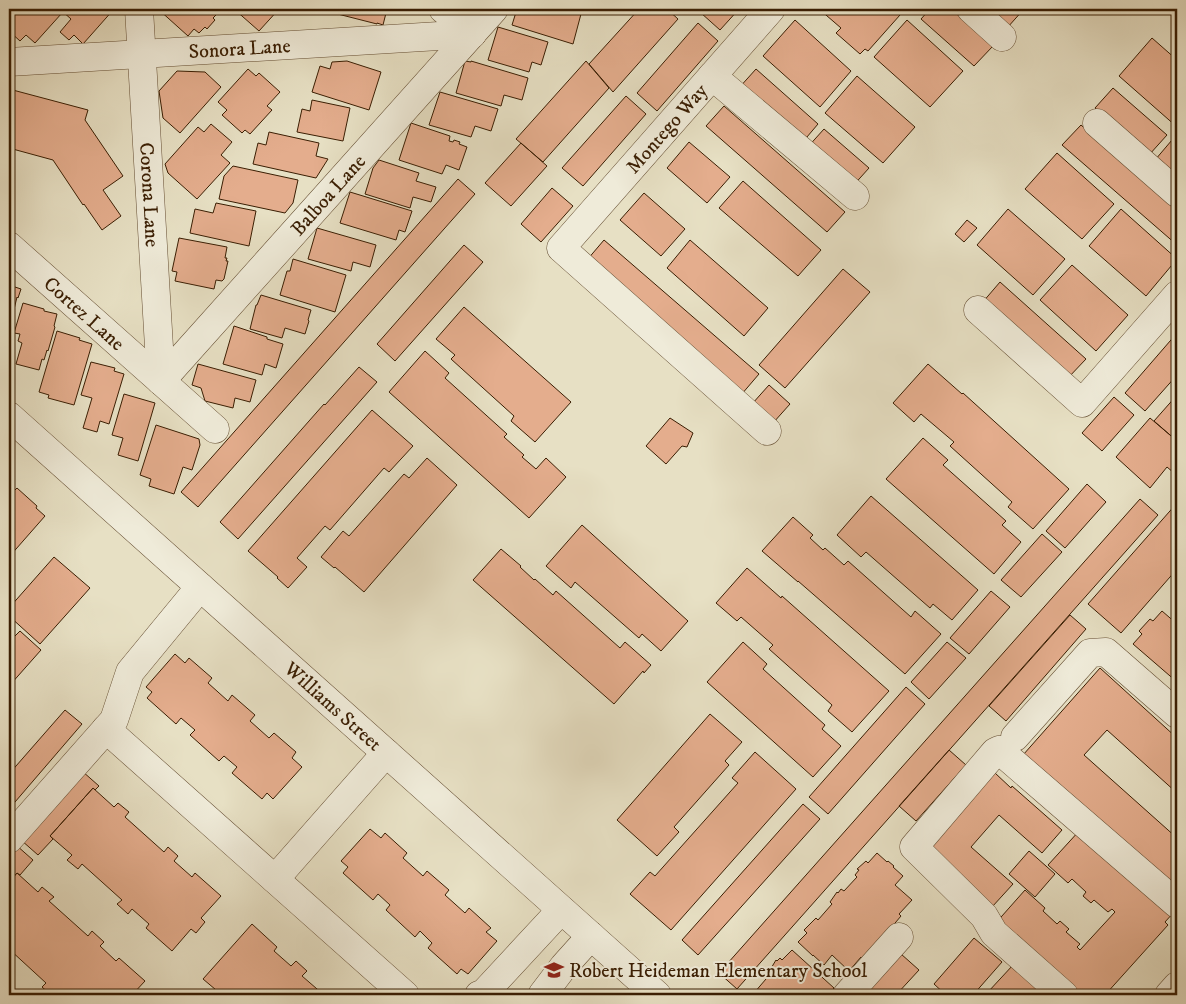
<svg xmlns="http://www.w3.org/2000/svg" width="1186" height="1004" font-family="'IM FELL DW Pica',serif">
<style>
.building{fill:#e4ad8d;stroke:#3a1e03}
.lines{fill:none;stroke-linecap:round;stroke-linejoin:round}
.minor-casing{stroke:#654e33;stroke-width:29}
.minor{stroke:#efebd9;stroke-width:28}
.labels{text-anchor:middle;stroke-width:4;stroke-linejoin:round;paint-order:stroke}
.street-label{font-size:20px;fill:#3a1e03;stroke:#efebd9}
.poi-label{font-size:20px;fill:#3a1e03;stroke:#efebd9;text-anchor:start}
</style>
<rect width="100%" height="100%" fill="#e7e0c4"/>
<filter id="stains"><feTurbulence type="fractalNoise" baseFrequency=".004" numOctaves="4"/><feColorMatrix values="0 0 0 0 .2 0 0 0 0 .09 0 0 0 0 .02 0 0 0 .5 -.17"/></filter>
<radialGradient id="worn" r=".72"><stop offset=".6" stop-color="#630" stop-opacity="0"/><stop offset="1" stop-color="#630" stop-opacity=".3"/></radialGradient>
<path class="building" d="M9,9h48l5,4 -27,30 -9,-8 -6,6 -11,-10z
M64,9h50l-31,35 -9,-9 -5,5 -9,-8 11,-13 -9,-8z
M158,9h62l1,1 -8,8 2,2 -8,9 -2,-2 -6,6 -5,-4 -6,7z
M234,9h45l-20,22z
M322,9h65l-4,16 -6,-2v1l-55,-14z
M517,9h52l-1,1 13,4 -8,30 -61,-19z
M639,9h28l11,10 -65,73 -24,-28z
M705,9h34l-19,21 -19,-17z
M819,9h74l7,6 -32,36 -3,-2 -5,5 -24,-21 5,-5z
M909,9h10l-4,5z
M930,9h21l42,37 -19,20 -53,-47z
M985,9h39l-17,19z
M795,20l56,51 -31,36 -57,-51z
M907,20l56,51 -33,36 -56,-50z
M698,23l20,18 -61,70 -20,-18z
M498,27l50,15 -7,23 -9,-3 -3,10 -41,-12z
M1152,38l25,22v67l-58,-51z
M347,61l34,11 -12,38 -57,-18 8,-26 10,3 2,-7z
M465,61l6,1v-1l57,17 -6,22 -18,-5 -3,11 -45,-13z
M586,61l23,27 -66,74 -27,-23z
M248,69l8,7 3,-3 21,19 -13,14 5,4 -22,24 -5,-4 -3,3 -20,-18 5,-5 -9,-8z
M756,69l62,55 -17,20 -63,-55z
M177,71l28,1 16,15 -41,46 -17,-15 -4,-27z
M857,76l58,51 -32,36 -58,-50z
M1113,88l54,47 -18,20 -54,-47z
M9,89l79,21 -3,10 38,56 -20,14 18,26 -19,14 -18,-26 -1,1 -30,-45 -44,-12z
M440,92l58,17 -7,22 -16,-5 -4,11 -42,-12z
M626,96l20,18 -63,72 -21,-18z
M312,100l38,8 -7,33 -46,-9 5,-23 8,2z
M724,106l121,106 -18,20 -121,-106z
M411,123l39,13 -1,5 4,1 1,-2 6,2 -1,2 8,3 -8,23 -13,-5 -4,9 -43,-14z
M211,124l21,18 -11,13 9,8 -33,36 -29,-26 -3,-9 33,-37 6,5z
M1081,125l96,83v37l-115,-100z
M824,129l45,39 -18,20 -45,-39z
M269,132l50,11 -3,13 12,3 -12,19 -63,-14 5,-21 8,2z
M1172,140l5,4v36l-22,-20z
M689,142l41,35 -23,26 -40,-35z
M521,143l26,23 -36,40 -26,-23z
M1057,153l57,51 -32,35 -57,-50z
M379,160l40,13 -3,8 20,6 -5,15 -18,-5 -3,11 -45,-14 8,-26z
M233,166l65,14 -5,23 -8,10 -66,-14 5,-23z
M458,179l17,15 -277,313 -17,-15z
M743,181l78,69 -23,26 -79,-68z
M552,188l21,18 -32,36 -20,-18z
M350,192l62,19 -7,21 -6,-2 -3,10 -56,-17z
M644,193l41,36 -24,27 -41,-36z
M216,203l40,8 -7,35 -59,-13 5,-24 18,4z
M1008,209l57,50 -32,36 -56,-50z
M1121,209l56,50 -31,37 -57,-50z
M967,220l10,8 -13,14 -9,-8z
M317,228l59,17 -6,22 -17,-5 -2,9 -43,-12z
M179,238l48,9 -2,11h2l-1,3h2l-4,18 -2,2 -6,-1 -2,9 -39,-8 2,-9 -5,-1z
M604,240l155,134 -18,21 -154,-135z
M690,240l78,68 -24,28 -77,-68z
M464,245l19,17 -88,99 -18,-17z
M293,259l53,16 -11,37 -55,-17 7,-24h3z
M1072,265l56,50 -32,36 -56,-51z
M843,269l27,23 -85,96 -26,-23z
M9,279l4,2 -1,5 9,3 -3,9 -1,-1 -6,25 -2,-1z
M1000,282l86,77 -19,20 -85,-76z
M261,295l50,15 -3,10 1,1 -4,13 -20,-6 -3,10 -32,-9 6,-24h1z
M23,303l21,6v2l13,3 -3,12 1,1 -7,24 -1,-1 -3,10 -2,-1 -3,11 -23,-6 6,-21 -4,-2 2,-7 -6,-1z
M464,307l107,95 -36,40 -24,-21 3,-5 -63,-57 4,-4 -19,-16z
M234,326l33,11v2l16,5 -7,24 -11,-4 -3,11 -39,-11z
M57,331l23,7 -1,2 13,4 -18,61 -26,-7 1,-3 -10,-3z
M1177,333v42l-32,36 -20,-18z
M425,351l24,22 -4,5 62,56 -3,3 20,18 -2,2 14,12 10,-11 20,19 -37,41 -140,-126z
M91,362l24,6 -1,3 10,3 -15,50 -9,-3 -3,11 -14,-4 9,-30 -11,-3z
M198,364l58,16 -6,22 -15,-4 -2,10 -28,-7 -4,-13 -9,-3z
M928,364l34,30 1,-1 106,96 -36,40 -25,-22 4,-5 -62,-56 4,-4 -33,-28 -7,8 -21,-19z
M359,367l18,15 -139,157 -18,-17 104,-118 1,1z
M769,385l21,19 -17,19 -21,-19z
M124,394l31,9 -17,58 -20,-6 5,-17 -11,-3z
M1177,395v46l-23,-20z
M1114,397l20,18 -32,36 -20,-18z
M372,410l41,36 -24,26 -5,-4 -54,62 -5,-4 -28,32 10,9 -19,21 -11,-10 1,-1 -30,-26z
M670,418l23,15 -6,14 -5,-1 -16,18 -20,-18z
M1150,418l27,23v29l-3,3 -7,-6 -17,21 -34,-31z
M156,425l43,14 1,6 -8,25 -9,-3 -9,27 -25,-8 2,-7 -11,-4z
M923,438l25,22 -5,5 63,56 -4,4 19,17 -27,32 -108,-95z
M427,458l30,27 -93,107 -29,-25 -1,1 -13,-11 22,-26 6,5 55,-62 5,4z
M1087,484l19,18 -41,46 -19,-17z
M17,488l20,18 -1,2 9,8 -36,41v-61z
M871,496l107,94 -26,30 -19,-16 -3,4 -64,-56 -5,5 -24,-22z
M1140,499l18,16 -421,474 -18,-16z
M1177,503v66l-56,64 -33,-29z
M793,517l20,18 -3,3 13,12 2,-2 19,17 4,-4 63,56 4,-6 26,23 -36,40 -107,-93v1l-36,-31z
M582,525l106,96 -27,30 -19,-17 -3,4 -64,-56 -4,6 -25,-22z
M1042,534l20,18 -41,45 -20,-17z
M501,549l20,17 -1,1 14,13 1,-1 18,16 3,-4 64,57 5,-6 26,23 -7,8 -1,-2 -29,33 -141,-124z
M54,557l36,31 -50,56 -31,-28v-8z
M747,568l34,30 1,-2 107,95 -37,41 -24,-21 4,-6 -63,-56 4,-4 -32,-28 -4,4 -21,-18z
M991,591l19,16 -41,47 -19,-16z
M1162,611l15,13v58l-44,-38 9,-10 -3,-3 11,-12 3,2z
M1070,615l16,14 -80,92 -17,-15z
M20,631l21,19 -31,35 -1,-43z
M743,642l24,22 -4,5 62,56 -3,4 19,17 -28,31 -106,-95z
M947,642l19,16 -37,41 -18,-17z
M175,654l10,9 4,-5 23,20 -4,5 20,18 4,-6 23,20 -5,6 19,17 5,-5 22,19 -4,6 10,9 -29,32 -6,-6 -5,6 -30,-26 5,-6 -13,-11 -5,5 -29,-26 5,-5 -14,-12 -5,6 -29,-26 5,-6 -6,-5z
M1100,668l77,70v55l-70,-63 -23,25 93,83v56l-154,-139z
M906,687l19,17 -97,110 -19,-17z
M65,710l17,14 -73,85v-35z
M710,714l32,28 -17,19 4,4 -55,62 5,5 -22,24 -40,-36z
M949,750l17,15 -50,56 -17,-15z
M755,752l41,37 -125,141 -41,-36 20,-22 5,4 83,-93 -6,-5z
M82,771l17,15 -4,4 -2,-2 -43,48 3,3 -15,16 -17,-15z
M995,773l16,15 1,-2 50,44 -20,23 -43,-38 -28,32 42,37 -21,23 -63,-60z
M93,788l21,19 4,-4 11,9 -4,5 39,35 4,-5 10,9 -4,5 18,16 3,-4 26,23 -20,22 4,4 -9,11 -5,-4 -19,22 -26,-23 3,-4 -17,-15 -4,5 -11,-10 5,-4 -40,-36 -4,5 -11,-9 5,-5 -22,-19z
M803,804l17,15 -122,136 -16,-15z
M370,829l11,9 4,-5 22,20 -4,5 20,18 4,-5 22,19 -4,5 20,18 4,-5 22,20 -5,4 11,9 -29,33 -7,-5 -4,5 -29,-26 4,-5 -12,-12 -5,6 -29,-27 4,-5 -12,-11 -5,6 -30,-27 5,-6 -7,-6z
M1080,830l94,82 -9,10 3,3 -63,70h-33l-78,-70 31,-35 20,18 -2,3 14,13 3,-3 9,8 -3,3 14,12 -3,3 3,3 35,-38 -3,-3 -4,3 -14,-12 -3,3 -8,-7 3,-4 -14,-13 -4,4 -20,-18z
M16,845l17,15 -13,15 -3,-2 -8,9v-29z
M1029,851l26,23 -20,23 -26,-23z
M877,853l10,9 1,-1 6,5 -1,1 10,9 -8,9 17,15 -13,14 2,2 -11,13 -27,30 -2,-2 -12,14 -17,-16 -8,10 -11,-10v1l-15,-14 9,-9 -3,-3 12,-12 2,2 14,-16 -2,-2 7,-10 1,1 3,-4 3,2 13,-14 -2,-2 4,-5 -2,-1 9,-8 2,2z
M17,873l21,19 4,-5 12,10 -5,4 39,35 4,-5 12,11 -4,4 16,15 3,-3 26,23 -13,14h-72l-3,-2 -2,2h-4l-9,-8 4,-4 -37,-34v-67z
M252,924l25,23 -3,4 17,15 5,-5 11,10 -5,5 22,19h-102l-19,-16z
M974,938l28,24 -29,33h-27l-12,-11z
M792,950l42,38 -7,7h-77l3,-3 1,1 18,-21 -2,-2 6,-10 1,1 3,-3 2,2z
M901,954l18,16 -23,25h-31z
M1013,965l34,30h-55l-4,-3z"/>
<g class="lines">
<defs>
<g id="minor">
<path id="s1" d="M139,9l22,372"/>
<path d="M443,9l29,25"/>
<path d="M971,9l31,28"/>
<path id="s2" d="M9,62l463,-28"/>
<path d="M712,76l143,120"/>
<path d="M1097,123l80,70"/>
<path id="s3" d="M9,246l206,183"/>
<path d="M978,310l104,93 95,-108"/>
<path id="s4" d="M161,381l333,-372"/>
<path id="s5" d="M9,416l648,579"/>
<path id="s6" d="M767,431l-206,-183 210,-239"/>
<path d="M106,729l299,266"/>
<path d="M1015,737l75,-84 16,-1 71,62"/>
<path d="M9,839l105,-119 16,-48 70,-85"/>
<path d="M275,879l111,-126"/>
<path d="M479,995l5,-2 77,-83"/>
<path d="M542,995l22,-29 27,-30"/>
<path d="M847,995l52,-58"/>
<path d="M1064,995l-70,-62 -10,-17 -70,-69 81,-95 4,-2 178,154"/>
<path d="M1169,995l8,-9"/>
</g>
</defs>
<use href="#minor" class="minor-casing"/>
<use href="#minor" class="minor"/>
</g>
<defs>
<symbol id="school-bare" viewBox="-9 -9 18 18"><path d="M0-5L7-2L0 1L-7-2ZM-4 1L0 2.5L4 1V4Q0 6-4 4Z" fill="#8f2418" stroke="#efebd9" stroke-width="2.5" paint-order="stroke"/></symbol>
</defs>
<g fill-rule="evenodd">
<use href="#school-bare" x="540" y="956" width="28" height="28"/>
</g>
<g class="labels">
<g class="street-label">
<text dy="7" stroke="none"><textPath href="#s2" startOffset="231">Sonora Lane</textPath></text>
<text dy="7" stroke="none"><textPath href="#s6" startOffset="435">Montego Way</textPath></text>
<text dy="7" stroke="none"><textPath href="#s1" startOffset="186">Corona Lane</textPath></text>
<text dy="7" stroke="none"><textPath href="#s4" startOffset="250">Balboa Lane</textPath></text>
<text dy="7" stroke="none"><textPath href="#s3" startOffset="101">Cortez Lane</textPath></text>
<text dy="7" stroke="none"><textPath href="#s5" startOffset="435">Williams Street</textPath></text>
</g>
<g class="poi-label">
<text x="569" y="977">Robert Heideman Elementary School</text>
</g>
</g>
<rect width="1186" height="1004" fill="none" stroke="#e7e0c4" stroke-width="30"/>
<rect x="10" y="10" width="1166" height="984" fill="none" stroke="#3a1e03" stroke-width="2.5"/>
<rect x="15" y="15" width="1156" height="974" fill="none" stroke="#3a1e03"/>
<rect width="100%" height="100%" filter="url(#stains)"/>
<rect width="100%" height="100%" fill="url(#worn)"/>
</svg>
